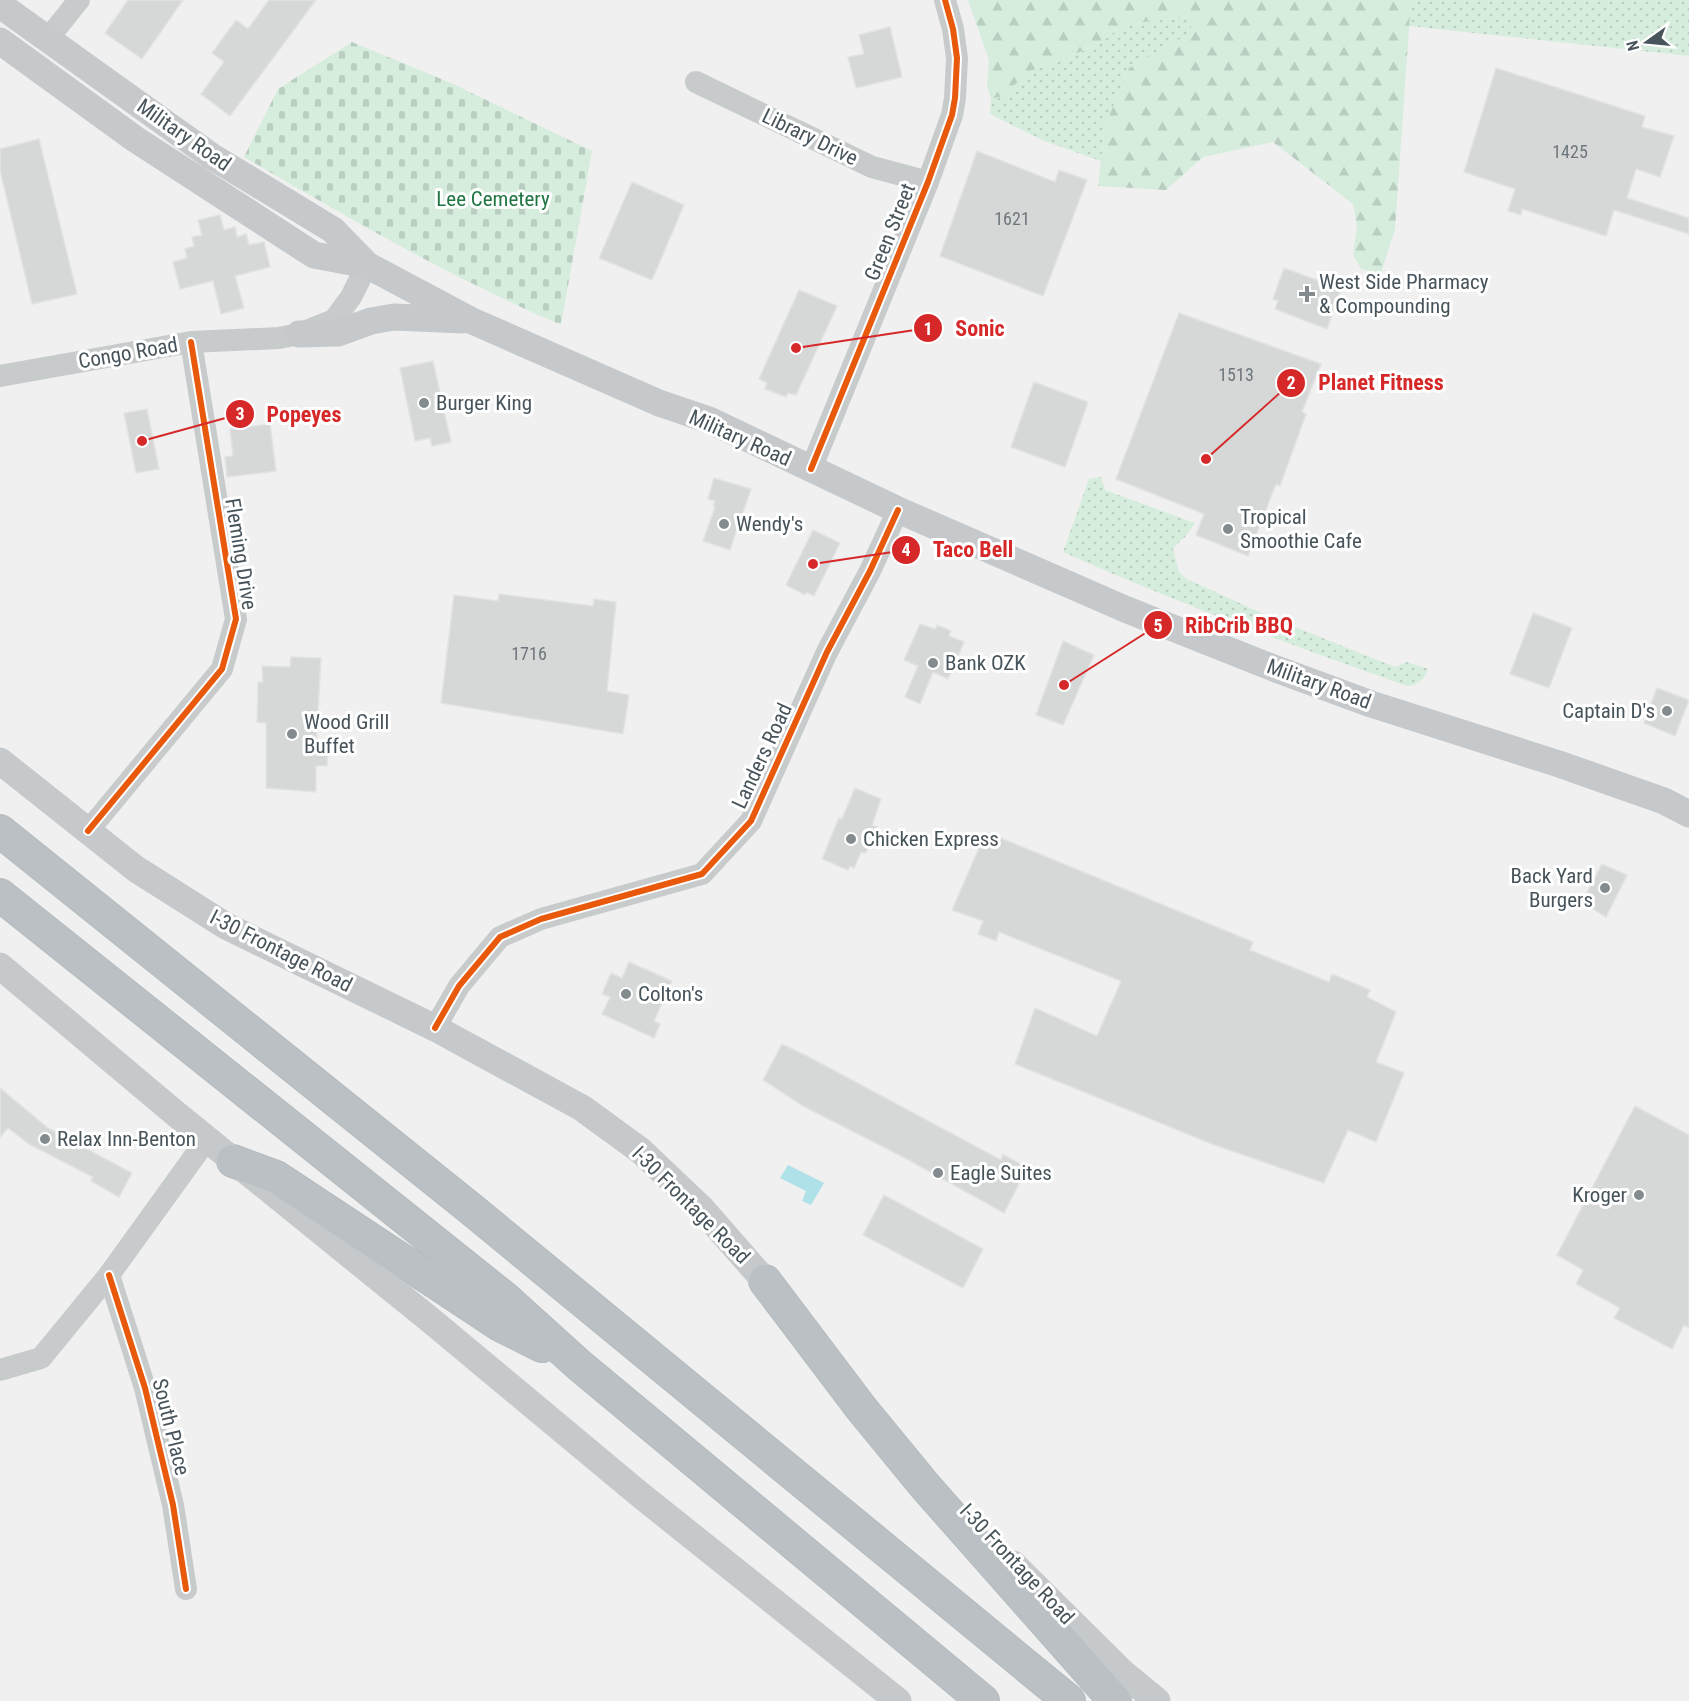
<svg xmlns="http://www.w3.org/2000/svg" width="1689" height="1701" font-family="'Roboto Condensed',sans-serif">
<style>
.grass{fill:url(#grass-dots)}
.forest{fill:url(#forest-firs)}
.cemetery{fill:url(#cemetery-stones)}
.water{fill:#aee1e8}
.building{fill:#d6d8d8;stroke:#e1e2e3;stroke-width:1.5}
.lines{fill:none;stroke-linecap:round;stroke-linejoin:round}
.highway-casing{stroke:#b5bbbe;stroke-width:34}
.minor{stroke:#c8cbcc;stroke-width:22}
.major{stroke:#c6c9cb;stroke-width:27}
.highway{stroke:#bac0c3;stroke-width:32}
.cycleway-casing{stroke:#fff;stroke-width:10}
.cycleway{stroke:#e8590c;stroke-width:6}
.poi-dot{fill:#838b8f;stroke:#fff;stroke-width:2}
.labels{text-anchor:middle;stroke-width:6;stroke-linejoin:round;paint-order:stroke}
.number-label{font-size:18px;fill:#6d767c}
.street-label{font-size:21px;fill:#48545b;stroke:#fff}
.park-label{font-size:21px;fill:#1f7642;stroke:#fff}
.poi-label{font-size:21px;fill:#48545b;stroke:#fff;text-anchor:start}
.leader{fill:none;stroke:#d62828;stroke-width:2}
.callout-dot{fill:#d62828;stroke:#fff;stroke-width:2}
.mark-label{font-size:18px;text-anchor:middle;font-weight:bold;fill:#fff}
.callout-label{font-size:22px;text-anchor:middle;font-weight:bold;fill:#d62828;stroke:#fff;stroke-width:6;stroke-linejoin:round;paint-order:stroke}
</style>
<defs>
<pattern id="grass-dots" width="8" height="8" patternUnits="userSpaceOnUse" patternTransform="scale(1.5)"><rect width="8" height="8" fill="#d6eddd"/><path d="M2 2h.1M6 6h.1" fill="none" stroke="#b9cdc0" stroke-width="1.8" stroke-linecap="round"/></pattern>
<pattern id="forest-firs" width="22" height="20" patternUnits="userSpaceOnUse" patternTransform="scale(1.5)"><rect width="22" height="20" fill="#d6eddd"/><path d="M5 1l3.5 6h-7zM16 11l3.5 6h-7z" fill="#b9cdc0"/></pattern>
<pattern id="cemetery-stones" width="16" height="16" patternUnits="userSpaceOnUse" patternTransform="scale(1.5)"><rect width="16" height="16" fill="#d6eddd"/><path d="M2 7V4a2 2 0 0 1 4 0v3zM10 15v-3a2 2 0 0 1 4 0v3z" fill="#b9cdc0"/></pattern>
</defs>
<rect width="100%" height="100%" fill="#f0f0f0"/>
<path class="grass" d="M1411,0h278v56l-280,-30z
M1189,17l4,15 -64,37 -24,57 -4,35 -57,-20 -54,-27 1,-15 12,-3 25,-24 67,-26 30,-22z
M1101,477l4,13 90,33 -9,13 -13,12 6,24 8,7 83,38 125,50 12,-5 21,7c-3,10 -11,17 -21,17 -116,-41 -232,-84 -344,-134l26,-73z"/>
<path class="forest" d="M968,0h443l-16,229 -14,44 -20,-4 -8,-14 4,-29 -4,-22 -80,-62 -70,15 -37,33 -68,-4 7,-60 24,-58 63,-36 -3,-15 -64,7 -30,22 -67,26 -25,24 -12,3 -4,-13 2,-26z"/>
<path class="cemetery" d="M352,42l99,41 141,68 -31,174c-111,-48 -213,-107 -317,-168l34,-68z"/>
<path class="water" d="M788,1165l36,18 -13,22 -9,-4 4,-10 -26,-13z"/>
<path class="building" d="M128,0h55l-41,59 -37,-26z
M269,0h47l-86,116 -29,-22 23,-32 -12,-9 24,-33 12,9z
M890,27l12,50 -46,11 -8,-31 16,-3 -5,-19z
M1496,68l149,48 -3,11 32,9 -14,41 -24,-8 -9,29 62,20v16l-75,-24 -8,26 -84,-27 -1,6 -13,-4 7,-22 -51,-17z
M39,139l38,155 -45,10 -32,-134v-21z
M977,151l78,31 4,-12 28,10 -44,116 -103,-40z
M632,182l52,23 -32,75 -53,-22z
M220,215l4,15 11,-3 2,10 9,-3 3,11 15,-3 6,25 -35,9 9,32 -23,6 -8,-33 -33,8 -7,-27 14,-4 -2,-9 9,-3 -2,-9 10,-2 -4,-15z
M1284,268l57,21 -14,40 -52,-20 3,-8 -5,-2z
M799,290l38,16 -41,89 -8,-2 -2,4 -21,-8 2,-6 -8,-4z
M1179,313l142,51 -19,48 4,2 -26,72 -4,-2 -28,72 -52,-21 8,-21 -88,-35z
M433,361l18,81 -19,4 -2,-8 -15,3 -15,-73z
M1034,382l54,20 -23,65 -54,-20z
M147,409l12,60 -23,4 -12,-60z
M270,424l6,47 -49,6 -2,-20 8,-1 -3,-27z
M714,478l37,11 -21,61 -27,-9 12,-34 -2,-1 2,-5 -7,-2z
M813,530l27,13 -26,53 -8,-4 -1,3 -19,-10z
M499,594l94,12 1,-7 22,3 -9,89 22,4 -6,39 -182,-31 13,-108 44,6z
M1533,613l39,15 -23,60 -39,-14z
M920,624l15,5 2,-4 14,6 -2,5 15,6 -16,37 -15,-7 -13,32 -15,-7 13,-31 -14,-6z
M1063,641l31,14 -31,70 -27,-10z
M291,657l30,1 -5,89 12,-1 -1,20h-11v26l-50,-4v-65l-9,-1 1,-40h5l-1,-16 28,1z
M1657,688l32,12 -14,36 -31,-13z
M855,788l26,11 -9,26 5,2 -11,26 -5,-1 -7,16 -4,-2 -2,4 -26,-11 17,-41 3,1z
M986,832l267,110 -3,8 79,32 3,-8 38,16 -3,7 29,15 -20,50 28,11 -28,69 -28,-12 -24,53 -112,-39 -197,-80 20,-56 62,28 24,-55 -122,-49 -3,9 -18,-7 5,-13 -31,-11z
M1602,864l25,11 -21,42 -24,-15z
M629,962l43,19 -18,40 6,3 -6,14 -52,-24 8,-17 -8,-3 9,-21 11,5z
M782,1044l25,12 194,104 2,-6 24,14 -23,45 -101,-56 -100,-51 -40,-26z
M0,1088l48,40 84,45 -13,24 -28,-16 2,-4 -64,-33 -21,-16 -8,9z
M1635,1106l54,29v193l-5,-3 -12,24 -58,-31 6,-10 -44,-24 7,-14 -26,-15z
M884,1195l99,54 -20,39 -100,-53z"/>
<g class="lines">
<defs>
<path id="highway" d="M0,831l471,378 598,492
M0,895l506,404 73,66 404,336
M233,1161l43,16 224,148 42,21
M765,1281l96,127 64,78 190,215"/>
</defs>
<use href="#highway" class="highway-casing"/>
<path class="minor" d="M47,40l32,-40
M696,82l176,85 56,15
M0,376l191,-34 88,-4 20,-4 35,-14 17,-23 16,-32
M811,469l117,-287 24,-67 3,-17 2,-40 -4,-29 -8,-29
M88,831l134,-162 14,-50 -45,-277
M435,1028l24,-42 41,-49 41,-18 161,-45 49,-53 76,-169 43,-81 28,-61
M109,1275l36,113 28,117 13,84
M0,1370l41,-12 68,-83 98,-136"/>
<path class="major" d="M0,5l211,151 122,74 34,35 103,55 189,83 50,17 189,90 227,99 151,60 95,35 188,60 105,37 25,13
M0,41l135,98 179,116 53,10
M299,334l39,-1 33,-12 23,-4 69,3
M0,761l136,108 90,57 209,102 147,80 59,43 60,57 77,88
M0,966l176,148 258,209 204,170 260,208
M1013,1564l110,109 34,28"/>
<use href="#highway" class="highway"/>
<defs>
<path id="cycleway" d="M811,469l117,-287 24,-67 3,-17 2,-40 -4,-29 -8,-29
M88,831l134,-162 14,-50 -45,-277
M435,1028l24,-42 41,-49 41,-18 161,-45 49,-53 76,-169 43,-81 28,-61
M109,1275l36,113 28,117 13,84"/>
</defs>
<use href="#cycleway" class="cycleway-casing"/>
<use href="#cycleway" class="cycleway"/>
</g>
<g class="poi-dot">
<path d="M1304 285h6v6h6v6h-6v6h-6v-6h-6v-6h6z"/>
<circle cx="424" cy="403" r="6"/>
<circle cx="724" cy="524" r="6"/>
<circle cx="1228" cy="529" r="6"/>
<circle cx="933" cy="663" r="6"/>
<circle cx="1667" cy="711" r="6"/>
<circle cx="292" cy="734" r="6"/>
<circle cx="851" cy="839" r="6"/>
<circle cx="1605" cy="888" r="6"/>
<circle cx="626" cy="994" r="6"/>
<circle cx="45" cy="1139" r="6"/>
<circle cx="938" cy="1173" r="6"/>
<circle cx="1639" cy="1195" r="6"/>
</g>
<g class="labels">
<g class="number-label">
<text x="1570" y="158">1425</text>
<text x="1012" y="225">1621</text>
<text x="1236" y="381">1513</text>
<text x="529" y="660">1716</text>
</g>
<g class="street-label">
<text transform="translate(184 135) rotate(35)" y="7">Military Road</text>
<text transform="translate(810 137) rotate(26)" y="7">Library Drive</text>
<text transform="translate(890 232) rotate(-68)" y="7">Green Street</text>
<text transform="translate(128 353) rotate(-10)" y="7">Congo Road</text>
<text transform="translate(740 438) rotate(24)" y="7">Military Road</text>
<text transform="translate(241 554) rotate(81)" y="7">Fleming Drive</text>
<text transform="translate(1319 684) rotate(20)" y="7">Military Road</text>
<text transform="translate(762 756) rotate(-65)" y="7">Landers Road</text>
<text transform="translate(281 951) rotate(27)" y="7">I-30 Frontage Road</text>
<text transform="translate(691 1205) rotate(45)" y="7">I-30 Frontage Road</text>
<text transform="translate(171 1427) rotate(76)" y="7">South Place</text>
<text transform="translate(1017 1564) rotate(47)" y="7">I-30 Frontage Road</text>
</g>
<g class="park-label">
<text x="493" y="206">Lee Cemetery</text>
</g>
<g class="poi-label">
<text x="1319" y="289">West Side Pharmacy<tspan x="1319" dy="24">&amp; Compounding</tspan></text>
<text x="436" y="410">Burger King</text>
<text x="1240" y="524">Tropical<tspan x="1240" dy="24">Smoothie Cafe</tspan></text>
<text x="736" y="531">Wendy's</text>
<text x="945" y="670">Bank OZK</text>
<text x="1655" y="718" text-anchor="end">Captain D's</text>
<text x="304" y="729">Wood Grill<tspan x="304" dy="24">Buffet</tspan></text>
<text x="863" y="846">Chicken Express</text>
<text x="1593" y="883" text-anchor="end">Back Yard<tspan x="1593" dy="24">Burgers</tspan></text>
<text x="638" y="1001">Colton's</text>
<text x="57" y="1146">Relax Inn-Benton</text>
<text x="950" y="1180">Eagle Suites</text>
<text x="1627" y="1202" text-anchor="end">Kroger</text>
</g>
</g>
<path class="leader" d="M796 348L928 328M1206 459L1291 383M142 441L240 414M813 564L906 550M1064 685L1158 625"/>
<g class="callout-dot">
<circle cx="796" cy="348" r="6"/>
<circle cx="1206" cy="459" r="6"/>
<circle cx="142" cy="441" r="6"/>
<circle cx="813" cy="564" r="6"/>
<circle cx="1064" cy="685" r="6"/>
<circle cx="928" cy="328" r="15"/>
<circle cx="1291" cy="383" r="15"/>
<circle cx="240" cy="414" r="15"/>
<circle cx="906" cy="550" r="15"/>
<circle cx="1158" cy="625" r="15"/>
</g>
<g class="mark-label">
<text x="928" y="335">1</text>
<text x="1291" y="389">2</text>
<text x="240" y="420">3</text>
<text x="906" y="556">4</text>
<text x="1158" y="632">5</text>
</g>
<g class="callout-label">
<text x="980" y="336">Sonic</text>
<text x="1381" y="390">Planet Fitness</text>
<text x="304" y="422">Popeyes</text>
<text x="973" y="557">Taco Bell</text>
<text x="1239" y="633">RibCrib BBQ</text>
</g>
<g transform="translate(1647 42) rotate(255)" stroke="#ffffff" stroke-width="4.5" paint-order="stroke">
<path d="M0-4.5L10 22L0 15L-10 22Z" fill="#48545b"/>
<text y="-9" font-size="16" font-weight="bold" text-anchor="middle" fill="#48545b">N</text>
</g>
</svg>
